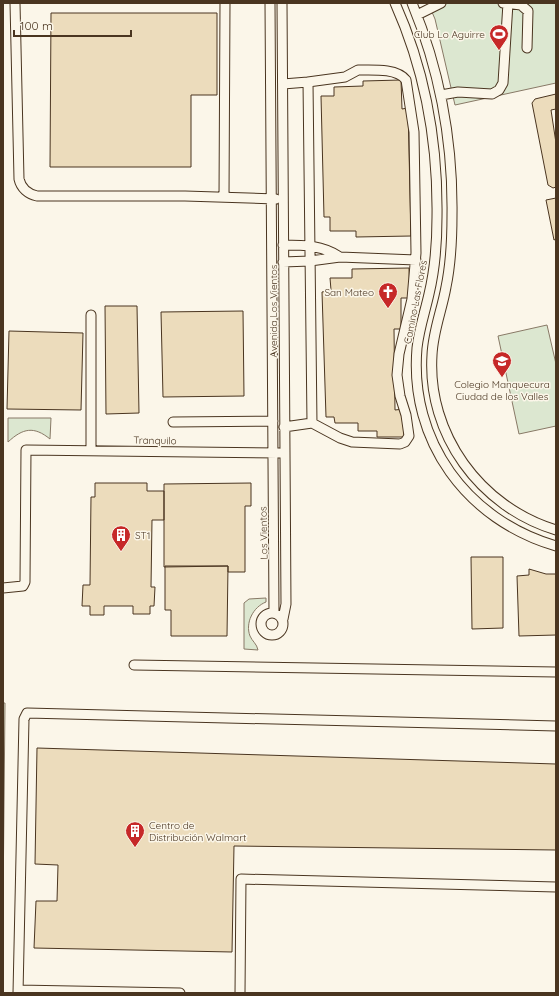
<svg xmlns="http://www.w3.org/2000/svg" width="559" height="996" font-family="Quicksand,sans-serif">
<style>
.green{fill:#dce7d0;stroke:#887966}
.building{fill:#ecdcbc;stroke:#4a3520}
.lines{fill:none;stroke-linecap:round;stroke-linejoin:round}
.minor-casing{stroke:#4a3520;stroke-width:11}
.minor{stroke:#fbf6e9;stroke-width:9}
.labels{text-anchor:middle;stroke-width:3;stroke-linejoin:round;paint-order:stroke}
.poi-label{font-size:10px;fill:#4a3520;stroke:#fbf6e9;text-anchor:end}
.street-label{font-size:10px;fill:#4a3520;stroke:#fbf6e9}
</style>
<rect width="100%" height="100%" fill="#fbf6e9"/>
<path class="green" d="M428,3h128v80l-101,22 -20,-86z
M547,325l9,39v62l-37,8 -21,-98z
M8,418h43l-1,21c-16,-13 -27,-11 -42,3z
M266,598v4c-13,5 -21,21 -16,34 2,5 7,8 8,14l-14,-1v-46l5,-4z
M3,703h2l-2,205z"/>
<path class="building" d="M51,13h166v82h-26v72h-141z
M401,80l1,29 6,-1 3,128 -55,1v-6h-26v-14h-6l-3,-121h13v-9l29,-1v-5z
M556,94v15l-5,1 5,33v44l-3,1 -5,-3 -16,-82 3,-4z
M556,198v41l-2,1 -8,-40z
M409,268l1,30h-9v31h-7l1,81 9,-1v28h-27v-6h-19v-8h-23l-1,-6h-8l-4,-125 9,-2 -1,-12h22v-9z
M105,306h32l2,107 -33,1z
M243,311l1,85 -81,1 -2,-85z
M9,331l74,2 -2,77 -74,-1z
M95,483h52v8h17v29h-12l-1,67h4l-1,19h-4v8h-17v-8h-29v9h-14v-9h-8l1,-21h7l1,-88h4z
M251,483v23h-6v66h-17v-6l-64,1v-83z
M471,557h32v71l-31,1z
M165,566h63l-1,70h-56v-26h-6z
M529,569l17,5h10v61l-37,1 -2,-60 12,-1z
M37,748l519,16v86l-322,-4 -2,106 -198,-4 2,-47h21l1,-36 -23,-1z"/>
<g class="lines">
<defs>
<path id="minor" d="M15,3l4,176c2,9 9,15 18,17h148l91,3
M270,3l4,610
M282,3l4,601 -3,15
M395,3c30,67 43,141 42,214 0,25 -2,52 -8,77 -4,18 -10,35 -12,54 -8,93 50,172 139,198
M412,3c28,68 41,139 40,212 0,24 -1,48 -6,72 -4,23 -13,44 -14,68 -5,79 48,152 124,175
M503,3l18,2 7,6 -1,37
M417,15l24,-12
M358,70c14,0 39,-2 48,10l8,52 2,121 -4,46 -13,55 -2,21 3,21 6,19 3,21 -4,6 -5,2 -48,-2 -12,-4 -28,-15 -4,-341 37,-5z
M283,84l25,-2
M441,95l17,-3 34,2 7,-4 4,-7 5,-80
M224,197l1,-194
M283,245c21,0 39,0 57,12l-30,4 -27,1
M340,257l76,3
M173,422l100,-1
M284,427l28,-4
M91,451v-136
M3,588l20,-2 2,-4 1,-132 253,3
M261 624a11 11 0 1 1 22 0a11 11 0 1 1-22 0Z
M134,665l422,7
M18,990l162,3
M18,993l6,-274 3,-6 529,13
M240,993l1,-114 315,8"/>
</defs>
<use href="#minor" class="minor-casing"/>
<use href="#minor" class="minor"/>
</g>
<defs>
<symbol id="stadium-pin" viewBox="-11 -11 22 30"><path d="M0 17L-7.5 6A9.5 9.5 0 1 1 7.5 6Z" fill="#c62828" stroke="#fbf6e9"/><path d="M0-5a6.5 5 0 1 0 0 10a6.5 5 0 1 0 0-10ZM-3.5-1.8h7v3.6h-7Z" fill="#fff"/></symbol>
<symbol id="church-pin" viewBox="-11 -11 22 30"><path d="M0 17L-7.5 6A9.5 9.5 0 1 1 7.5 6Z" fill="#c62828" stroke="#fbf6e9"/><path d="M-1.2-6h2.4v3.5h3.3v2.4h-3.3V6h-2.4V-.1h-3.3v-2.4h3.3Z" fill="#fff"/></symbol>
<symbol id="school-pin" viewBox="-11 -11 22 30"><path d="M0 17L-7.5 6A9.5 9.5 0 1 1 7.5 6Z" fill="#c62828" stroke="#fbf6e9"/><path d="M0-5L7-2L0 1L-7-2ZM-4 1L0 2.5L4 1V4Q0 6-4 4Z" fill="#fff"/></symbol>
<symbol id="building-pin" viewBox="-11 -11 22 30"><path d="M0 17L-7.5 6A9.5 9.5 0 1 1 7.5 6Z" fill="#c62828" stroke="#fbf6e9"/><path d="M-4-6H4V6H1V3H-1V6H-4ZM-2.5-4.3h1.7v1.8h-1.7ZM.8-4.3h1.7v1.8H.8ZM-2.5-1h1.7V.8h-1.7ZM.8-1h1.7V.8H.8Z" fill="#fff"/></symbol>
</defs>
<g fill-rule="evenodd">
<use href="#stadium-pin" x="488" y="23" width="22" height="30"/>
<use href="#church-pin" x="377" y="281" width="22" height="30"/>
<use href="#school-pin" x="491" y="350" width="22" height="30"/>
<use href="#building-pin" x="110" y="524" width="22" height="30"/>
<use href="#building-pin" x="124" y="820" width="22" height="30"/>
</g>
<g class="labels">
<g class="poi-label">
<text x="485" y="38">Club Lo Aguirre</text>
<text x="374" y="296">San Mateo</text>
<text x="502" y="388" text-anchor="middle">Colegio Manquecura<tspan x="502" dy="12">Ciudad de los Valles</tspan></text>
<text x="135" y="539" text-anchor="start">ST1</text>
<text x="149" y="829" text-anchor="start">Centro de<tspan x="149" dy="12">Distribución Walmart</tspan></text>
</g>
<g class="street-label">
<text transform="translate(415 302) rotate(-79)" y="4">Camino Las Flores</text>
<text transform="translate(273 311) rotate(-90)" y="4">Avenida Los Vientos</text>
<text transform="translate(155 440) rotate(1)" y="4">Tranquilo</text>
<text transform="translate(263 533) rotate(-91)" y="4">Los Vientos</text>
</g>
</g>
<rect width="559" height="996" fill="none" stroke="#4a3520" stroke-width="8"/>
<path d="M14 30v6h117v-6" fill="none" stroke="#4a3520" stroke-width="2"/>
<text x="20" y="30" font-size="12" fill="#4a3520" stroke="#fbf6e9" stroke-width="3" paint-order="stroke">100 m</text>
</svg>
